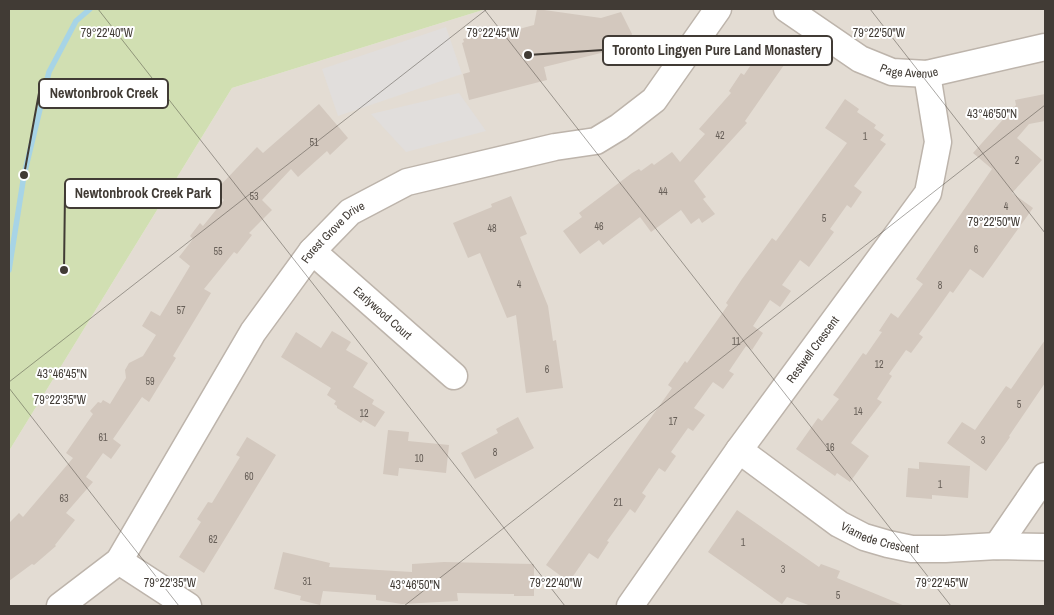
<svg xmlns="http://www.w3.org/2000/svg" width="1054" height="615" font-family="'Archivo Narrow',sans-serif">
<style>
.residential{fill:#e3dcd3}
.green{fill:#d1dfb2}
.parking{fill:#e1dedc}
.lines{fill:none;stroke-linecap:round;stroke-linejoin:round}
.stream{stroke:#a7d4e6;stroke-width:5.5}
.building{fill:#d3c8be}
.minor-casing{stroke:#bdb4ab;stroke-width:29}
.minor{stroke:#fff;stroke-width:26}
.ticks{fill:none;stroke:#413b35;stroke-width:1;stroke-opacity:0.45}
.labels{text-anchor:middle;stroke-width:4;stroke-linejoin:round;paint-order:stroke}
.number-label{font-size:10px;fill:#665e57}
.street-label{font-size:12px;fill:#413b35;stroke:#fff}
.ticks-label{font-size:12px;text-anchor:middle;fill:#413b35;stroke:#fff;stroke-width:4;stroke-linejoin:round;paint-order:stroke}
.leader{fill:none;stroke:#413b35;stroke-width:2}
.callout-dot{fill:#413b35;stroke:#fff;stroke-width:2}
.callout{fill:#fff;stroke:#413b35;stroke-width:2}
.callout-label{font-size:14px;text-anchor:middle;font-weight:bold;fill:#413b35}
</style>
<rect width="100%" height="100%" fill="#f0ebe4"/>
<path class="residential" d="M486,9h559v597h-1036v-155l223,-363z"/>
<path class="green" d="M9,9h477l-254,79 -223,363z"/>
<path class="parking" d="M446,27l16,47 -124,42 -16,-47z
M459,93l27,38 -80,21 -35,-38z"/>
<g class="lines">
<path class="stream" d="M9,270l15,-95 25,-103 27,-51 14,-12"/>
</g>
<path class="building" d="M537,9l64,9 20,-6 11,22 -9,24 -22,-5 -57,14 3,13 -78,20 -6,-26 7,-2 -8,-29 2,-1 -1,-3 35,-10 2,4h4l30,-8z
M768,40l23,15 -46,66 2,2 -53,58 12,16 -3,2 12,15 -13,9 -3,-5 -8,6 -10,-14 -30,22 -11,-15 -37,28 -4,-5 -19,14 -17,-23 19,-14 -3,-4 53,-40 7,-4 2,2 11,-8 2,2 18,-13 8,10 25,-28 -6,-5 32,-36 -2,-2 12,-18 3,2z
M1045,94v27l-16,3 -12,14 25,22 -30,33 21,15 -50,70 -13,-9 -17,24 -3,-2 -17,24 -14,19 4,3 -12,16 -5,-3 -17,24 3,2 -15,23 5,3 -31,41 18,13 -19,26 -13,-9 -2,3 -39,-27 22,-31 4,3 17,-22 -6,-4 30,-42 3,2 16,-23 -3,-1 12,-18 7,5 25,-34 -7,-5 76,-110 -19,-16 43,-48 -1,-5z
M845,99l14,10 -2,3 19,13 -2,3 10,7 -4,5 6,4 -32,42 8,6 -11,16 -4,-3 -17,24 4,3 -25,35 -9,-7 -18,25 9,6 -11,16 -10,-7 -17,26 10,7 -11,17 -6,-4 -17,25 5,3 -11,15 -10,-7 -19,26 11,7 -12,16 -5,-3 -17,24 5,4 -11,16 -6,-4 -17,25 4,3 -11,17 -5,-4 -23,32 2,1 -11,17 -9,-6 -20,29 -23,-17 126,-177 -4,-3 17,-24 2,2 41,-58 -2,-2 16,-24 30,-41 4,3 71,-98 -22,-15z
M319,104l29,34 -18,17 -3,-4 -29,26 -7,-8 -29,31 10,10 -23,23 3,2 -15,19 -3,-2 -30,37 7,4 -38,63 3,2 -27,44 -7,-5 -29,42 8,6 -10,14 -8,-6 -17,24 7,5 -27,31 9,7 -20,25 1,1 -22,19 -2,-1 -23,17v-58l10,-10 4,4 50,-59 -7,-5 27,-39 -3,-3 8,-9 3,1 2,-3 7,4 16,-26 -1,-8 4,-7 14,-7 13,-21 -14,-9 9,-15 9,5 30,-50 -11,-9 14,-18 -3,-3 10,-13 3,3 21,-26 -9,-9 42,-44 6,6z
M511,196l16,38 -7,3 28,69 5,35 3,-1 7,48 -37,5 -10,-78 -9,3 -27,-65 -12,5 -15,-35 39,-16 -1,-3z
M332,331l19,11 -5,8 22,13 -15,24 21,13 -2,4 13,8 -10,15 -12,-7 -2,3 -24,-15v-2l-3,-2 2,-3 -9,-6 4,-7 -50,-31 15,-25 25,16z
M1045,340v43l-36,53 1,1 -24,34 -39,-28 15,-21 13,8 31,-44 5,3z
M518,417l16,31 -59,31 -14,-26 37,-20 -2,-4z
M388,430l21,2 -1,9 41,4 -3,28 -47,-5 -1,8 -15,-2z
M247,437l29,18 -72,118 -25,-16 22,-35 -4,-3 11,-17 4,1 28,-46 -4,-2z
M919,462l51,4 -2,32 -36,-3v4l-26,-2 2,-29 11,1z
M737,510l82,57 2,-3 19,7 -3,7 68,28h-94l-24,-9 -5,7 -74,-52z
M283,552l47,11 -1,4 83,5v-8l32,-2 90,2v32h-20v-2l-57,-1 1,8 -56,3 -26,-4v-5l-53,-4 -3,14 -20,-5 1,-4 -27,-7z"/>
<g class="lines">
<defs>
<g id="minor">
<path id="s1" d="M787,9l73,50 32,13 35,2 118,-27"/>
<path id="s2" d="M312,251l142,125"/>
<path id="s3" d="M739,450l100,74 25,13 24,7 24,5h33l52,-3 48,1"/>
<path d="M997,546l48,-70"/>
<path d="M119,561l69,45"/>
<path id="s4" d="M60,606l59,-45 134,-229 59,-81 38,-39 57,-30 148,-35 41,-6 23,-14 35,-27 64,-91"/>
<path id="s5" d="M630,606l109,-156 189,-257 10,-51 -11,-68"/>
</g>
</defs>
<use href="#minor" class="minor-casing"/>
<use href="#minor" class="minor"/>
</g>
<path class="ticks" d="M98,9l467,597M484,9l467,597M870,9l175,224M9,382l478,-373M9,388l170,218M404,606l641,-501"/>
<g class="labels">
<g class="number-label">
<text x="720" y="139">42</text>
<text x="865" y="140">1</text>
<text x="314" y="146">51</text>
<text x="1017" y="164">2</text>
<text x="663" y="195">44</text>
<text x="254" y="200">53</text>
<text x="1006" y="210">4</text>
<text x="824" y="222">5</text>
<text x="599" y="230">46</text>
<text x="492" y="232">48</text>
<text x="976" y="253">6</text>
<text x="218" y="255">55</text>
<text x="519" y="288">4</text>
<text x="940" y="289">8</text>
<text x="181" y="314">57</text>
<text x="736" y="345">11</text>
<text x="879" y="368">12</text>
<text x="547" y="373">6</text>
<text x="150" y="385">59</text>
<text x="1019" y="408">5</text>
<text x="858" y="415">14</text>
<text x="364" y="417">12</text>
<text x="673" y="425">17</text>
<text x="103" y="441">61</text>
<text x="983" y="444">3</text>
<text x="830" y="451">16</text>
<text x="495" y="456">8</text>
<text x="419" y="462">10</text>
<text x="249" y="480">60</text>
<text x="940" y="488">1</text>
<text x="64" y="502">63</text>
<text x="618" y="506">21</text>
<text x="213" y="543">62</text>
<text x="743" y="546">1</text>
<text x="783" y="573">3</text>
<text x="307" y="585">31</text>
<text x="838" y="599">5</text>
</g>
<g class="street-label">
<text dy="4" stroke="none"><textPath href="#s1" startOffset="140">Page Avenue</textPath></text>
<text dy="4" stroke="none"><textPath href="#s4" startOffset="468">Forest Grove Drive</textPath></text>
<text dy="4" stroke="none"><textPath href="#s2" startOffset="94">Earlywood Court</textPath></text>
<text dy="4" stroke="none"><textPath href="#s5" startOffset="315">Restwell Crescent</textPath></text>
<text dy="4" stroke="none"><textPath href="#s3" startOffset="168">Viamede Crescent</textPath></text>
</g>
</g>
<g class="ticks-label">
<text x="107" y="37">79°22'40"W</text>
<text x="493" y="37">79°22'45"W</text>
<text x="879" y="37">79°22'50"W</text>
<text x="992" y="118">43°46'50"N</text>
<text x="994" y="226">79°22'50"W</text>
<text x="62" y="378">43°46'45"N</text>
<text x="60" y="404">79°22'35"W</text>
<text x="170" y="587">79°22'35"W</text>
<text x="556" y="587">79°22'40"W</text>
<text x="942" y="587">79°22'45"W</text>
<text x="415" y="589">43°46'50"N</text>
</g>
<path class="leader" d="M528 55L603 50M24 175L39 93M64 270L65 193"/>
<g class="callout-dot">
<circle cx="528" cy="55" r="5"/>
<circle cx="24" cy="175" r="5"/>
<circle cx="64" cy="270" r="5"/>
</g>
<g class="callout">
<rect x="603" y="36" width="229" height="29" rx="5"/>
<rect x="39" y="79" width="129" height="29" rx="5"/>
<rect x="65" y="179" width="156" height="29" rx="5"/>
</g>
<g class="callout-label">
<text x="717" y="55">Toronto Lingyen Pure Land Monastery</text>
<text x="104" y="98">Newtonbrook Creek</text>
<text x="143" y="198">Newtonbrook Creek Park</text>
</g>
<rect width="1054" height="615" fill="none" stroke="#413b35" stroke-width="20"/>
</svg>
